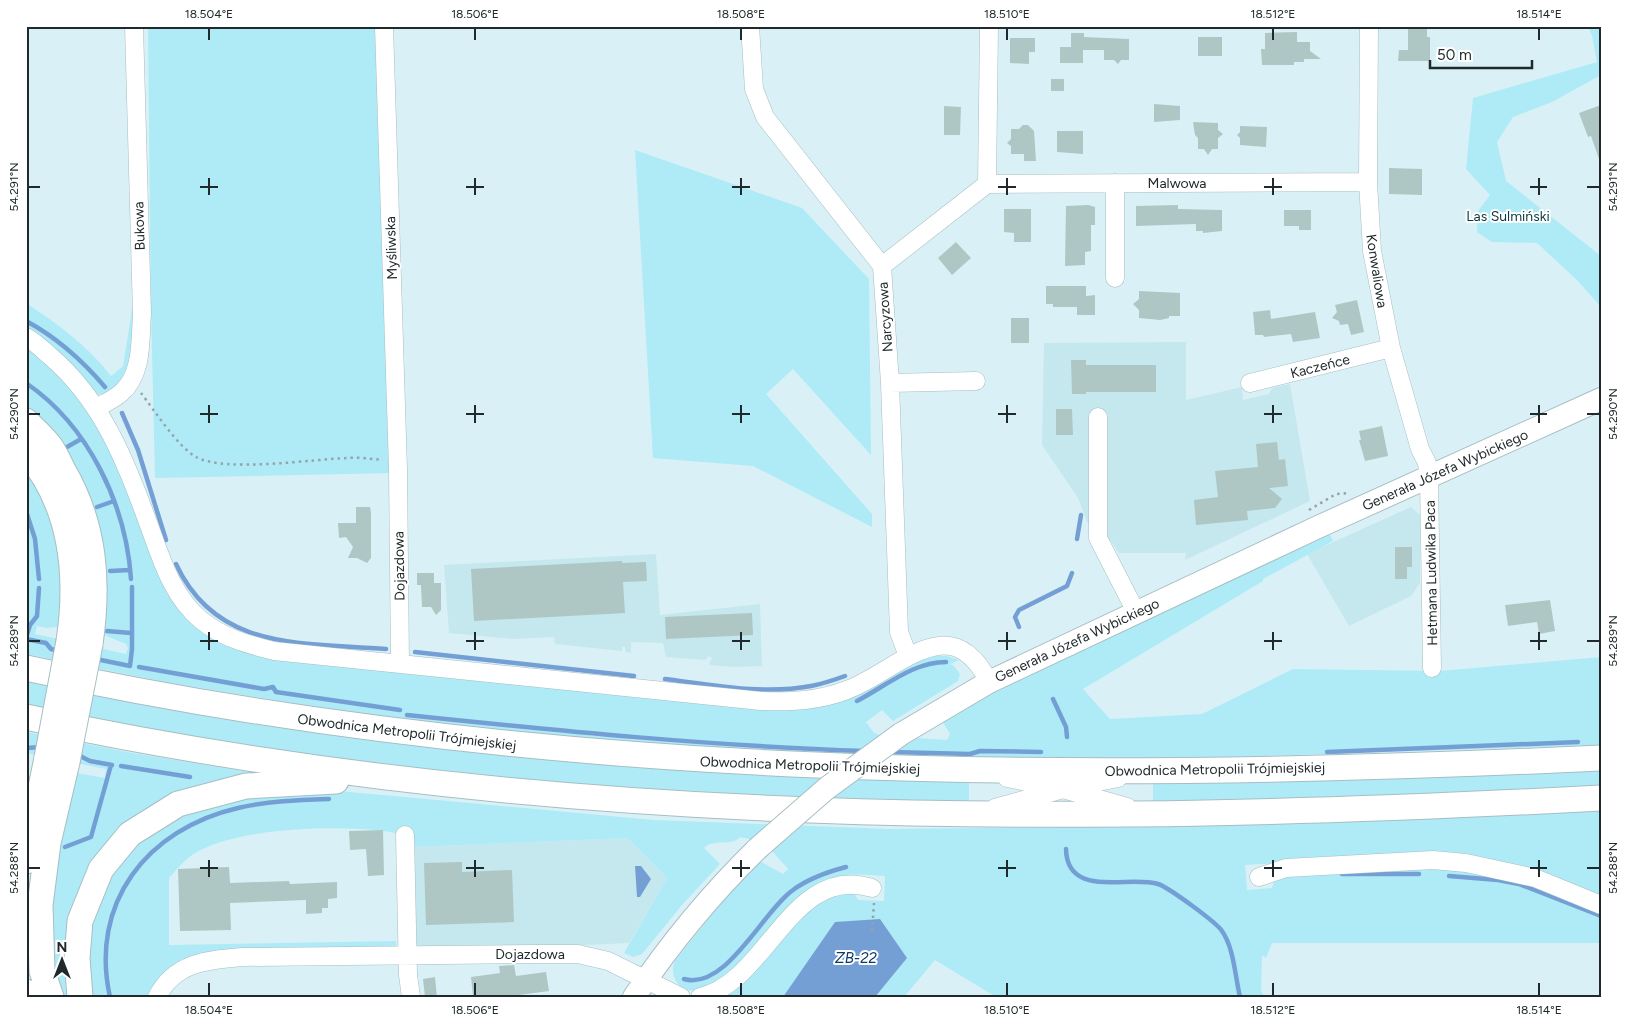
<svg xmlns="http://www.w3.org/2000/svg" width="1627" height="1023" font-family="Figtree,sans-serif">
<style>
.built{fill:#c5e7ee}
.green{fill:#aeebf7}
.water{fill:#749fd5}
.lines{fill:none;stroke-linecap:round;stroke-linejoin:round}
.stream{stroke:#749fd5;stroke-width:4.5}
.building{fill:#aec7c4}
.minor-casing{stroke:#a6bec3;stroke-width:19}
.major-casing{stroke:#a6bec3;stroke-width:24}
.highway-casing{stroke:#a6bec3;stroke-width:27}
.path{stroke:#93a5a9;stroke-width:2.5;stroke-dasharray:2.5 4;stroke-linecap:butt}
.minor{stroke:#fff;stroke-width:18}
.major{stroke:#fff;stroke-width:22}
.highway{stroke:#fff;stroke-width:25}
.major-bridge-casing{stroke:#a6bec3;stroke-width:24;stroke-linecap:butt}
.highway-bridge-casing{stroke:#a6bec3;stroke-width:27;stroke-linecap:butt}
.major-bridge{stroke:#fff;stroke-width:22}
.highway-bridge{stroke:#fff;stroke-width:25}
.ticks{fill:none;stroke:#202a2c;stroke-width:2}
.labels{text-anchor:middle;stroke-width:4;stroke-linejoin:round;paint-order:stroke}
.street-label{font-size:14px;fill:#202a2c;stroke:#fff}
.park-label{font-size:14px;fill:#0b3941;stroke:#fff}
.water-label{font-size:15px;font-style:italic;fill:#0d386a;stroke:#fff}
.neatline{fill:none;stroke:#202a2c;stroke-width:2}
.ticks-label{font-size:12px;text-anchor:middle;fill:#202a2c}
</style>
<rect width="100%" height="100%" fill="#d9f1f6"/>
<path class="built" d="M1186,342v58l56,-13 1,13 26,-6 3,-6 18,-4 20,117 -125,59 1,-7h-67l-8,-12 -24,-19 -9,-24 -36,-53 2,-102z
M1411,507l9,8v68l-9,13 -62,30 -42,-72z
M656,554l4,61 100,-11 2,62 -27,1 -26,-2 3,-7 -3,-2 -4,4 -39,-3 -3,-14 -32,-1v11l-5,-1 -1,-5h-3v4l-67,-7 -1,-7 -42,2 -63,-6 -5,-68z
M627,838l40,40 -38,65 -201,9 -14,-7v-98z"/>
<path class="green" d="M148,26h234l11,447 -238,5 -4,-168z
M1588,26h13v49l-49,27 -39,15 -16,25 9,39 95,75v51l-24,-27 -40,-37 -45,-1 -15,-10 1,-21 12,-16 -24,-26 7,-71 124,-36 -5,-26z
M635,150l167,58 67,71 2,176 -78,-86 -27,25 106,120v13l-119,-61 -100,-8z
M26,303c32,21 62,43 85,73l12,-10 9,-56h7l-7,63 -27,23 -8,-2 -71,-63z
M26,344l14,10 54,59 57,130 66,94 566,71 145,-52h19l12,4 -9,4 4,2 6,8 -2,7 -65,40 -11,-11 -16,12 8,11 33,11 10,-6 30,2 3,-6 -9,-15 9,-7 378,-182 5,11 -70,38v2l-180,108 27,30 92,-5 91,-45 146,2 162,-14v88l-398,13h-244l-133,-4 -169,-9 -282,-28 -210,-35 -139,-28v-191l30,56 9,107 -18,2 -10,-2 -2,8 91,20 2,-6 -2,-4 -27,-11 -73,-222z
M26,678l58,12 885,88v29l-527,-30 -416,-66z
M26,732l101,20 139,23 -26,7 -137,78 -27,137h-18l-11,-68 24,-157 34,6 1,-9 -80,-16z
M1601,766v23l-448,17v-27z
M339,791l315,29 236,9 350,-4 361,-15v90l-160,-45 -196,10 2,25 25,-2 3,-11 145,-12 87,11 94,35v32h-329l-6,15 -4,-3 -1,36 4,6h-269l-61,-37 -31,37h-183l75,-77 37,-26 21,-1 4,7 26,1 1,-25c-19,-1 -42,-5 -60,6 -26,17 -111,133 -145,104 -7,-7 -9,-16 -5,-25l81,-102 27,15 5,-5 -16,-18 6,-6 -38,-8c-9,10 -26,1 -36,11l16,16 -38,41 -40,49 -9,3 -9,-4 43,-75 -40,-40 -213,9 -1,-10c-10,-2 -20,-5 -30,-6 -47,-6 -157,-4 -195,27 -7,6 -13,13 -19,20v67l227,-4v9l-170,2 -75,45h-61l-3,-64 17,-49 26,-36 43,-31 61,-21z"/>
<path class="water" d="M635,866h6l10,13 -11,18h-3z
M880,919l27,39 -32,39h-92l52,-75z"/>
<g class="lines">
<path class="stream" d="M26,321c32,17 56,39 79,66
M26,383c63,43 100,122 105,196
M122,413l16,37 28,90
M67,447l14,-8
M97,507l17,-6
M26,511l9,28 4,40
M1077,539l4,-24
M176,564c41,88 127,78 210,85
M110,571l20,-1
M1019,627l-4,-10 4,-7 48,-24 5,-13
M107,631l24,2
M26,638l4,-13 7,-9 2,-28
M26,639l20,4 5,6 8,2
M415,652l219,24
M96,659l34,7
M130,666l2,-17v-62
M139,667l125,22 9,-2 3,5 124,18
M665,679c48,6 98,16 146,7 11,-2 23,-6 34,-10
M1053,699l13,28 1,10
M857,701c29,-15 56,-39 89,-39
M407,715c153,16 305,31 458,36
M26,748l16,-1
M890,752l80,2 10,-3 61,1
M1327,752l251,-10
M76,754l14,7 22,4
M121,766l69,11
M65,847l26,-10 20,-72
M1066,849c1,50 63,26 92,35 10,3 58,38 64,47 12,17 13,45 18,66
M1342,874h77
M1449,876l49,4 21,4 82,32
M684,979c42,12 79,-68 109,-89 16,-12 34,-18 53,-23
M110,997c-21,-94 37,-168 128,-189 30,-7 60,-8 91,-9"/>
</g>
<path class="building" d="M1408,26h19v11h3v24h-32l1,-11h9z
M1297,32v10h13v9l11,8h-17v3h-10v3h-32l-1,-16h4v-16z
M1071,33h13v4l45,2v21h-8l-3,4 -4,-4h-10v-10h-21v13h-23v-16h11z
M1198,37h24v19h-24z
M1010,38h25v14h-6v12l-19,-1z
M1051,79h13v12h-13z
M1154,104l26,2v14l-26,2z
M1601,105v54h-2l-8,-23 -3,1 -9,-24z
M944,106l17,1 -1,28h-16z
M1193,122l25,1v7l5,4 -5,4v11h-6l-4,6 -4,-6h-6v-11l-3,-3z
M1023,125h5l6,6 2,30h-12v-7h-13v-8l-4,-3 4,-4v-10h8z
M1240,126l27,1 -1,20 -26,-2v-7l-3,-3 3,-3z
M1057,131h26v23l-26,-2z
M1389,168l33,1v26l-33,-1z
M1088,205l7,2v18h-4v26l-6,1v13l-20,1 1,-60z
M1178,205v4l44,1v21l-19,2v-2h-7v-7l-60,2v-20z
M1004,209h27v33h-17v-9l-10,-1z
M1284,210h27v20h-12v-4h-15z
M956,242l15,16 -19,17 -14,-17z
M1046,286h40v10l9,-1v20h-18v-8h-24v-3h-7z
M1139,291l41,2v23h-11v2l-9,2 -21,-2v-8l-6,-6 6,-5z
M1357,300l7,32 -13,3 -3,-11 -8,1 -1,-4 -7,-3 5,-6 -2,-7z
M1270,310l1,9 44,-7 5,26 -27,4 -2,-8 -27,3 -1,-2h-8l-2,-23z
M1011,318h18v25h-18z
M1071,360h15v5h70v27h-70v2h-14z
M1056,409h16l1,26h-17z
M1382,426l6,30 -23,5 -6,-21h2l-2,-9z
M1277,442l2,18 6,-1 3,27 -19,2 13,11 -7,9 -28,3 1,9 -52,5 -2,-25 24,-3 -3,-26 43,-4 -2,-23z
M356,507h14l1,5v46l-4,5 -10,-5h-9l5,-11 -7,-10 -7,1 -1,-15h18z
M1395,547h17v20h-5v12h-12z
M622,561v2l24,-1 1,19 -24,1 2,31 -151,8 -3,-52z
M417,573h17v10h7v27l-5,5 -5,-8h-9l-1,-22h-4z
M1550,600l5,31 -16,3 -2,-12 -29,4 -3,-21z
M752,613l1,22 -87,4 -1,-22z
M383,830l1,45 -16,1 -2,-27 -16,1 -1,-19z
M462,862v10l50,-2 2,52 -88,3 -2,-62z
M229,867l1,16 59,-2 1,3 47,-2v16l-9,1v9h-6v5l-16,1v-14l-76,3 1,27 -51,1 -2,-62z
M514,965l2,11 30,-4 3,19 -30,4v2h-46l-2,-20 29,-4 -1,-7z
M435,977l2,20h-12l-2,-18z"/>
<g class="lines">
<defs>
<path id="minor" d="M384,26l14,443 2,195
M750,26l4,63 11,28 117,149
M1369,26l-1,156 4,69 19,97 29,101 7,14 2,15 3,190
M1115,183v95
M987,184l381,-2
M26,337c9,5 16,12 24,19 53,45 77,108 100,172 12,33 23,69 51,92 22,18 46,24 73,31l487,50c31,1 57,0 86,-11 51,-19 103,-85 142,-8
M890,383l86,-2
M1250,383l141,-35
M97,408c8,-5 17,-9 24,-15 22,-19 19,-53 21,-79l-8,-288
M1098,417v121l38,74
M908,656l-9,-24 -9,-249 -8,-117 105,-82 2,-158
M1007,778l56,11 64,18
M995,808l68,-19 55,-11
M405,835l3,140 3,22
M1259,877l27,-9 147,-8 33,3 69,15 66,27
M157,997c18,-35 50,-37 85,-40l295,-3h41l30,7 73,36
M700,997c68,-15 91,-134 172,-109"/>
<path id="major" d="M901,734l88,-52 329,-155 283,-128
M634,997c36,-53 78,-104 123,-148"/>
<path id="highway" d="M26,421c8,8 17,16 24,25 5,7 9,16 13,24 32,55 36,113 27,174
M26,452c46,52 53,123 43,189
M26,668c517,113 1048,115 1575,90
M26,717c518,112 1049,109 1575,81
M26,861l21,-103
M26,992l2,5
M51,997l-9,-26 -2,-66 8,-62 19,-81
M80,997l-3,-39 3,-37 21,-52 29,-35 48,-30 68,-18 90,-5"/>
</defs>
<use href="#minor" class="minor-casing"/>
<use href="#major" class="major-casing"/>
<use href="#highway" class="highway-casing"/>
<path class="path" d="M141,393c13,17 37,54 55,64 29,16 117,2 152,1 11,-1 23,1 35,2
M1309,510l27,-16 13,-1
M872,931l2,-28"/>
<use href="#minor" class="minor"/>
<use href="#major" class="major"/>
<use href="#highway" class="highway"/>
<defs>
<path id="major-bridge" d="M757,849l70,-61 74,-54"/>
<path id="highway-bridge" d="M47,758l22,-117
M67,762l23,-118"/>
</defs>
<use href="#major-bridge" class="major-bridge-casing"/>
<use href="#highway-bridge" class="highway-bridge-casing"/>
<use href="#major-bridge" class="major-bridge"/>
<use href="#highway-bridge" class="highway-bridge"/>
</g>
<path class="ticks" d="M209,28v12M475,28v12M741,28v12M1007,28v12M1273,28v12M1539,28v12M209,178v17M475,178v17M741,178v17M1007,178v17M1273,178v17M1539,178v17M28,187h12M200,187h18M466,187h18M732,187h18M998,187h18M1264,187h18M1530,187h17M1587,187h13M209,405v18M475,405v18M741,405v18M1007,405v18M1273,405v18M1539,405v18M28,414h12M200,414h18M466,414h18M732,414h18M998,414h18M1264,414h18M1530,414h17M1587,414h13M209,632v18M475,632v18M741,632v18M1007,632v18M1273,632v18M1539,632v18M28,641h12M200,641h18M466,641h18M732,641h18M998,641h18M1264,641h18M1530,641h17M1587,641h13M209,860v17M475,860v17M741,860v17M1007,860v17M1273,860v17M1539,860v17M28,868h12M200,868h18M466,868h18M732,868h18M998,868h18M1264,868h18M1530,868h17M1587,868h13M209,983v13M475,983v13M741,983v13M1007,983v13M1273,983v13M1539,983v13"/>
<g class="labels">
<g class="street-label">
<text x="1177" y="188">Malwowa</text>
<text transform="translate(139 226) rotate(-92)" y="5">Bukowa</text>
<text transform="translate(391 248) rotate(-92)" y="5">Myśliwska</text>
<text transform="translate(1377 271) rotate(81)" y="5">Konwaliowa</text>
<text transform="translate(885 317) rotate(-94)" y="5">Narcyzowa</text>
<text transform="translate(1320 366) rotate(-14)" y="5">Kaczeńce</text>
<text transform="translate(1445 470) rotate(-24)" y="5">Generała Józefa Wybickiego</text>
<text transform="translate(399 566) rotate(-91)" y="5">Dojazdowa</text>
<text transform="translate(1431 573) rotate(-91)" y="5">Hetmana Ludwika Paca</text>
<text transform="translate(1077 640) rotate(-25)" y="5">Generała Józefa Wybickiego</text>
<text transform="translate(407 732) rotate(7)" y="5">Obwodnica Metropolii Trójmiejskiej</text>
<text transform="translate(810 765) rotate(2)" y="5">Obwodnica Metropolii Trójmiejskiej</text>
<text transform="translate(1215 769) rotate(-1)" y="5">Obwodnica Metropolii Trójmiejskiej</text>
<text x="530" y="959">Dojazdowa</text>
</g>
<g class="park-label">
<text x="1508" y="221">Las Sulmiński</text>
</g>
<g class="water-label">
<text x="856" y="963">ZB-22</text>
</g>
</g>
<rect width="1627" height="1023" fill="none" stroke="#ffffff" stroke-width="55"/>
<g transform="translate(62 960)" stroke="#ffffff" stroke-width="4" paint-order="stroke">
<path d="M0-4L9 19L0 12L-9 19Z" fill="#202a2c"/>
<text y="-8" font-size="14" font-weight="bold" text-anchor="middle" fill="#202a2c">N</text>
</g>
<path d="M1430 60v8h102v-8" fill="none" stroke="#202a2c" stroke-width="2.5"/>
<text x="1437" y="60" font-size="15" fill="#202a2c" stroke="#ffffff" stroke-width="4" paint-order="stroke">50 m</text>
<rect x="28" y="28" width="1572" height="968" class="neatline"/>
<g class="ticks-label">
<text x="209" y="18">18.504°E</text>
<text x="475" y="18">18.506°E</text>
<text x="741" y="18">18.508°E</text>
<text x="1007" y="18">18.510°E</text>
<text x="1273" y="18">18.512°E</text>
<text x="1539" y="18">18.514°E</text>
<text transform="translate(14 187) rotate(-90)" y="4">54.291°N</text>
<text transform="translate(1613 187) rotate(-90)" y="4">54.291°N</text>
<text transform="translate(14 414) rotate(-90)" y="4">54.290°N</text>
<text transform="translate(1613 414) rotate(-90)" y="4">54.290°N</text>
<text transform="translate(14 641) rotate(-90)" y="4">54.289°N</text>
<text transform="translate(1613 641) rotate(-90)" y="4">54.289°N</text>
<text transform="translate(14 868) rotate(-90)" y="4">54.288°N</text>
<text transform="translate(1613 868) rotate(-90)" y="4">54.288°N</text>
<text x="209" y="1014">18.504°E</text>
<text x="475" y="1014">18.506°E</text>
<text x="741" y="1014">18.508°E</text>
<text x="1007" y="1014">18.510°E</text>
<text x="1273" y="1014">18.512°E</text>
<text x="1539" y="1014">18.514°E</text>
</g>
</svg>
